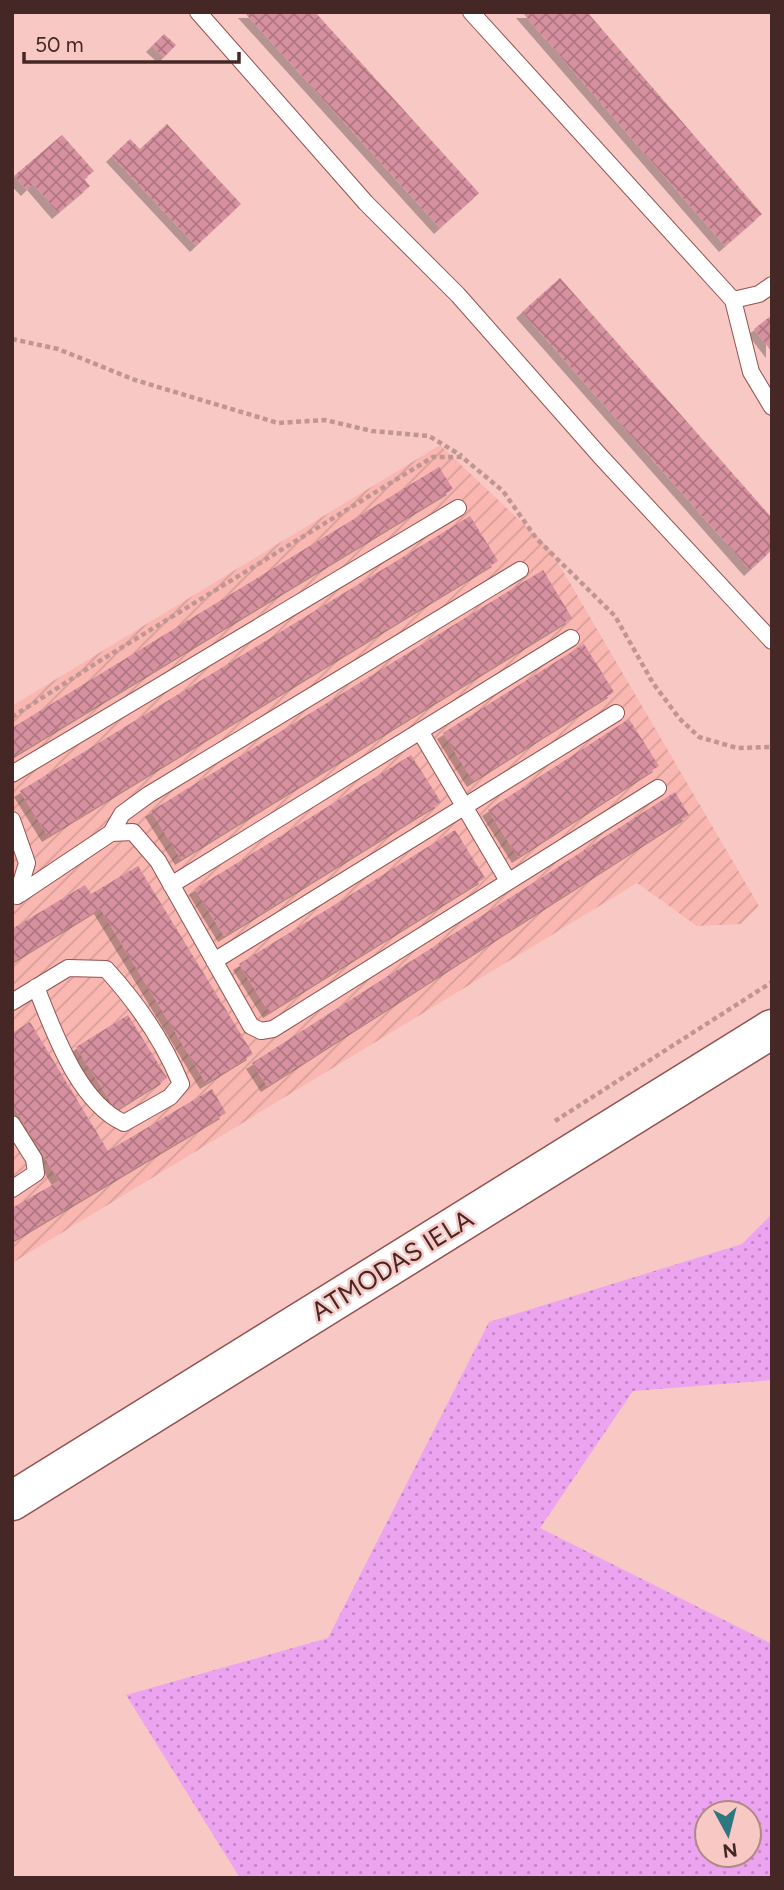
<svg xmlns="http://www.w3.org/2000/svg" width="784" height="1890" font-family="Figtree,sans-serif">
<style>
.industrial{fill:url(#industrial-furrows)}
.grass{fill:url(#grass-dots);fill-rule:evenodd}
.building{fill:url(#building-cross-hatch);filter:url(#shadow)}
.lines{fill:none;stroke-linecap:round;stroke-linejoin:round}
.lane-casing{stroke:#94524e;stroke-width:18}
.secondary-casing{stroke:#94524e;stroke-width:41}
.path{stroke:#c09693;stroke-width:4.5;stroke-dasharray:5 3.5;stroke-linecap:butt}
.lane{stroke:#fff;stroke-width:16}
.secondary{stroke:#fff;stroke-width:38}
.labels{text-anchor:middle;stroke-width:5;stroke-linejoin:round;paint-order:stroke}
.street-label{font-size:26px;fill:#452825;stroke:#f7c8c4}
</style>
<defs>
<pattern id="industrial-furrows" width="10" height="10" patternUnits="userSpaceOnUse" patternTransform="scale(1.75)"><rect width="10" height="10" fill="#fab7b1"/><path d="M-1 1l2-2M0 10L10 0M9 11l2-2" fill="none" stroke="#d89d98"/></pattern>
<pattern id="grass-dots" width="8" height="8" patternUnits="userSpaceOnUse" patternTransform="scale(1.75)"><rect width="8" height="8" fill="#eca4f1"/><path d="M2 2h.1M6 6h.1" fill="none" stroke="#c186c3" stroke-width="1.8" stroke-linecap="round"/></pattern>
<pattern id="building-cross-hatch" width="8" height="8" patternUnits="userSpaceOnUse" patternTransform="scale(1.75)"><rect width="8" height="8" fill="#d790a0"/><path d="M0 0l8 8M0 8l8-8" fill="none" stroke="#b07682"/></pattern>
<filter id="shadow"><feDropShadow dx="-6" dy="6" stdDeviation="0" flood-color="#0004"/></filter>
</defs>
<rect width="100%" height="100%" fill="#f7c8c4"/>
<path class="industrial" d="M440,445l110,104 209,357 -18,18 -44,2 -60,-43 -625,380v-557z"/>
<path class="grass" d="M772,1214v166l-139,11 -93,137 232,116v234h-532l-114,-183 202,-57 161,-316 253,-78zM707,1813h42v42h-42z"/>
<path class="building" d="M244,12h71l164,181 -39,35z
M522,12h65l175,202 -37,32z
M164,34l12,11 -12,12 -12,-11z
M167,124l74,80 -45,42 -84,-90 18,-17 10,10z
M62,135l32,36 -10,8 6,7 -32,27 -25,-29 -6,6 -13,-14z
M560,278l212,240v32l-22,20 -228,-258z
M772,315v37l-18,-23z
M439,467l14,22 -441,268v-29z
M470,516l28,45 -450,275 -28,-45z
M543,570l29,48 -391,241 -30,-48z
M584,644l30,48 -141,89 -30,-48z
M629,719l30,47 -141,91 -30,-47z
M411,755l30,47 -217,134 -29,-47z
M675,792l14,23 -422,271 -15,-23z
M455,830l30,48 -216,134 -30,-48z
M138,866l115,188 -47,29 -106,-175 -88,54v-33l73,-44 6,9z
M128,1015l39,63 -51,32 -40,-63z
M30,1022l78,129 104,-62 14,24 -214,128v-33l47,-27 -47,-77v-71z"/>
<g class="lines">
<defs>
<path id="lane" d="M198,12l168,191 92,92 143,162 171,184
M471,12l262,288 26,-6 13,-9
M733,300l18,72 21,35
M420,731l88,150
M12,774l446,-266
M12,820l15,43 -10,33
M111,833l11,-19 26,-19 372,-225
M171,885l400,-247
M20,894l91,-61 22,-1 25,29 93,165 10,5 12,-2 385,-241
M214,961l402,-248
M12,1002l56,-34 38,1c32,35 57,71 75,115l-11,13 -46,26c-46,-21 -70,-91 -88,-136
M12,1124l22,35 2,14 -24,16"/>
<path id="secondary" d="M12,1501l760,-472"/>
</defs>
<use href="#lane" class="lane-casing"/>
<use href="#secondary" class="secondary-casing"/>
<path class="path" d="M12,339l46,10 77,31 143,43 47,-3 47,11 57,5 33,20
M12,717l86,-55 335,-205h29l41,34 33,47 79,78 38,67 26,35 20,19 38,11 35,-1
M555,1121l217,-139"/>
<use href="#lane" class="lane"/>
<use href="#secondary" class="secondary"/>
</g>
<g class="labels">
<g class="street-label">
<text transform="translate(392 1265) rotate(-32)" y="9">ATMODAS IELA</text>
</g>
</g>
<rect width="784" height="1890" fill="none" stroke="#452825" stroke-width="28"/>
<g transform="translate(728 1834) rotate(173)"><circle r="33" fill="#f7c8c4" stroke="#b08884" stroke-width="2"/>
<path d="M0-5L12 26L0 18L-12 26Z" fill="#2e777f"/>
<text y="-10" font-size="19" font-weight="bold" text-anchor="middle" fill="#452825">N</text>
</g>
<path d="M24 52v10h215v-10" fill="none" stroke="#452825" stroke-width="3.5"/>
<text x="35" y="52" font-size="21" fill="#452825" stroke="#f7c8c4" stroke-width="5" paint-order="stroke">50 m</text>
</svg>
